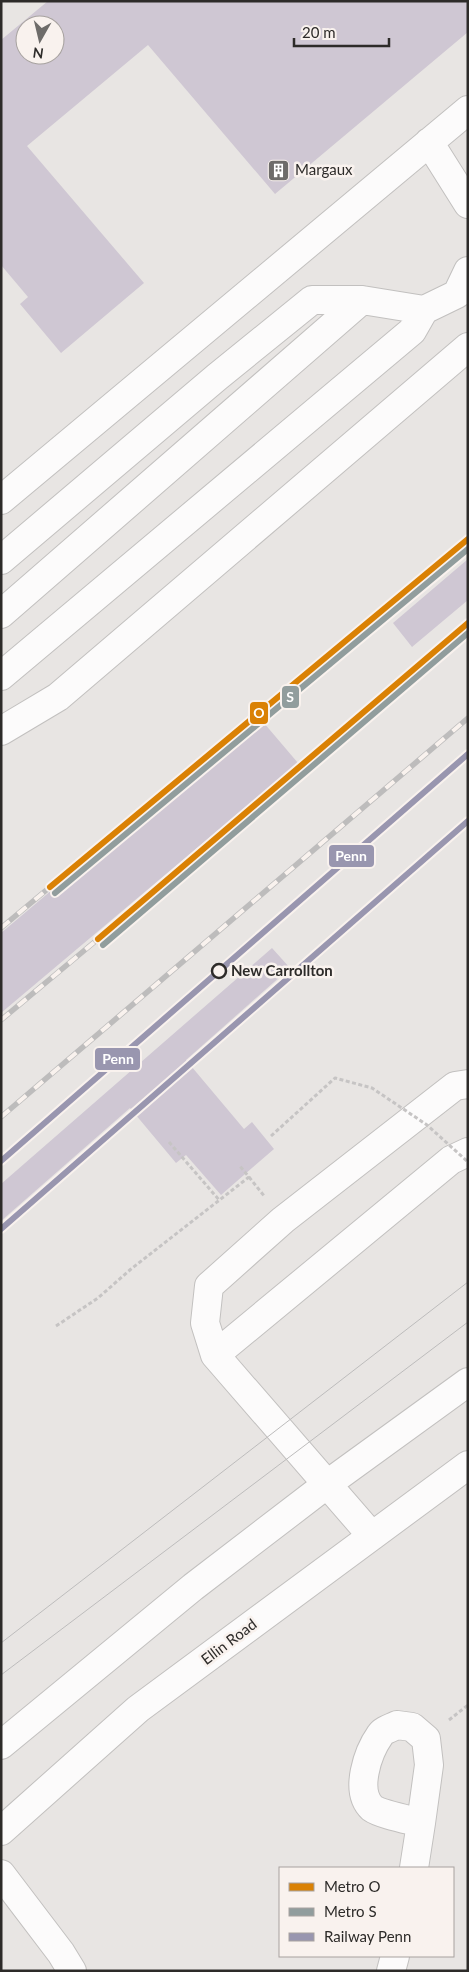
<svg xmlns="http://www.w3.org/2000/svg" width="469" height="1972" font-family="Lato,sans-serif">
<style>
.building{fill:#cfc7d3;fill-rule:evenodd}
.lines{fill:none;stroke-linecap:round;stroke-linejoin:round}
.minor-casing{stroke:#c2c0bf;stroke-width:30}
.path{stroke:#c6c4c4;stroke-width:3;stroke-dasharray:4 2.5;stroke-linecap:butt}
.minor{stroke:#fcfbfb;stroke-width:28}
.tram{stroke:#bdbcbc;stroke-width:1}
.rail-casing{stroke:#bdbcbc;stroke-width:5.5}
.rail{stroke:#f9f2ee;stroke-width:4;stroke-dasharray:11;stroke-linecap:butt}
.path-bridge{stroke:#c6c4c4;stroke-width:3;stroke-dasharray:4 2.5;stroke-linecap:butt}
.rail-1-casing{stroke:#f9f2ee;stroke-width:10}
.rail-1{stroke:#9996af;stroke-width:6}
.metro-1-casing{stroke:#f9f2ee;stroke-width:10}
.metro-2-casing{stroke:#f9f2ee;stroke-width:10}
.metro-1{stroke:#da8104;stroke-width:6}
.metro-2{stroke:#919d9d;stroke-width:6}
.stop-dot{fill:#f9f2ee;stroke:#2d2b29;stroke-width:2.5}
.labels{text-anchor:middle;stroke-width:5;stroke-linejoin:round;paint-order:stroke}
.poi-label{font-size:15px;fill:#2d2b29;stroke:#f9f2ee;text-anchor:start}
.stop-label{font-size:15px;font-weight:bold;fill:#2d2b29;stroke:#f9f2ee;text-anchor:start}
.street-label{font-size:15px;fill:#2d2b29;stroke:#f9f2ee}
.line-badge{stroke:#f9f2ee;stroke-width:2}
.badge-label{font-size:14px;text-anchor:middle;font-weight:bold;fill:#fff}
</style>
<rect width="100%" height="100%" fill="#e8e5e3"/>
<path class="building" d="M48,1h420v31l-193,162 -127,-149 -121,101 117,137 -83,70 -41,-49 8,-7 -27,-32v-225zM25,25h30v30h-30z
M468,559v41l-56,47 -19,-24z
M258,716l40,47 -297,250v-80z
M272,948l18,20 -104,92 58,69 8,-7 22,27 -53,46 -35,-40 -10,8 -46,-55 -129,113v-37z"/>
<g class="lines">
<defs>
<path id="minor" d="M429,142l39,62
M1,500l467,-390
M1,560l216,-183 95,-77h50l62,10 33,-16 11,-23
M1,614l361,-314
M1,676l411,-345 12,-21
M1,731l57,-34 410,-350
M215,1355l236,-195 17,-8
M372,1536l-157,-181 -10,-32 4,-37 74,-66 172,-134 13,-2
M397,1725l15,2 14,12 3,26 -8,58c-11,-3 -41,-9 -49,-15 -18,-17 -4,-56 8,-73 3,-5 11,-7 17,-10z
M1,1745l192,-158 133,-102 142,-103
M1,1831l137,-122 330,-244
M414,1868l7,-45
M1,1874l60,79 11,18
M391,1971l4,-15"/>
</defs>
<use href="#minor" class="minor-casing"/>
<path class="path" d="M169,1142l51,59
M249,1177l16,20
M56,1326l42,-28 33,-29 118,-92 -10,-12
M449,1720l19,-15"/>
<use href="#minor" class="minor"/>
<path class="tram" d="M1,1643l467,-361
M1,1675l467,-353"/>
<defs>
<path id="rail" d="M1,928l49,-41
M1,1020l97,-81
M1,1117l467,-399"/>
</defs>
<use href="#rail" class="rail-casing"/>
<use href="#rail" class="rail"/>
<path class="path-bridge" d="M271,1136l64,-58 37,10 55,37 41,37"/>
<defs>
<path id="rail-1" d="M1,1161l467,-407
M1,1229l467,-408"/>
</defs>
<use href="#rail-1" class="rail-1-casing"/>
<use href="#rail-1" class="rail-1"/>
<defs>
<path id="metro-1" d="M50,887l418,-348
M98,939l370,-316"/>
<path id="metro-2" d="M55,893l413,-344
M103,945l365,-312"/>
</defs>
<use href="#metro-1" class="metro-1-casing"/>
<use href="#metro-2" class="metro-2-casing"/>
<use href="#metro-1" class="metro-1"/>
<use href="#metro-2" class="metro-2"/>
</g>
<defs>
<symbol id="building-square" viewBox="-11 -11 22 22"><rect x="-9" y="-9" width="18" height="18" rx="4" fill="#6e6c6a" stroke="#f9f2ee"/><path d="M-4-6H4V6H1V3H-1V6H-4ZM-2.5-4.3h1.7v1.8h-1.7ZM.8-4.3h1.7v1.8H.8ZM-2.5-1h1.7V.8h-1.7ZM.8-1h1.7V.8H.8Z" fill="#fff"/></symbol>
</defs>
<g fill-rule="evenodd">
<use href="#building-square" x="266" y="158" width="25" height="25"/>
</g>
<circle class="stop-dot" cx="219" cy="971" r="7"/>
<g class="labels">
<g class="poi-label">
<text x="295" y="175">Margaux</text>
</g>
<g class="stop-label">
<text x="231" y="976">New Carrollton</text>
</g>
<g class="street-label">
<text transform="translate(229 1642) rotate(-37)" y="5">Ellin Road</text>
</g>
</g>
<g class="line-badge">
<rect x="281" y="685" width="19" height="24" rx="5" fill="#919d9d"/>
<rect x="249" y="701" width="20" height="24" rx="5" fill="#da8104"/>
<rect x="328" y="844" width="47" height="24" rx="5" fill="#9996af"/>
<rect x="94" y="1047" width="47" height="24" rx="5" fill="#9996af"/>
</g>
<g class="badge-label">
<text x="290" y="702">S</text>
<text x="259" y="718">O</text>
<text x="351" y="861">Penn</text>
<text x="118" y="1064">Penn</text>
</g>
<rect width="469" height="1972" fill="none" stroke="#2d2b29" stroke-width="5"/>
<rect x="279" y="1867" width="175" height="90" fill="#f9f2ee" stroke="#a7a29f"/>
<rect x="289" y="1883" width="25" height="8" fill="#da8104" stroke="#a7a29f"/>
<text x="324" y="1892" font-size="15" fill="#2d2b29">Metro O</text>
<rect x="289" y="1908" width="25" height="8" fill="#919d9d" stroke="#a7a29f"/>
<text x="324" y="1917" font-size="15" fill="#2d2b29">Metro S</text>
<rect x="289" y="1933" width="25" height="8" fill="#9996af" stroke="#a7a29f"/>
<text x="324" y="1942" font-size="15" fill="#2d2b29">Railway Penn</text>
<g transform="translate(40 40) rotate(188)"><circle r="24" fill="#f9f2ee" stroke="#a7a29f"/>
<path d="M0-4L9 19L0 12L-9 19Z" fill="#6e6c6a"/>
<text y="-8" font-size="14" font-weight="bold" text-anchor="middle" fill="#2d2b29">N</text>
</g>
<path d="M294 38v8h95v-8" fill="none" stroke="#2d2b29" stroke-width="2.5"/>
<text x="302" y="38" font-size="15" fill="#2d2b29" stroke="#f9f2ee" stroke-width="4" paint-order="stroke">20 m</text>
</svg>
